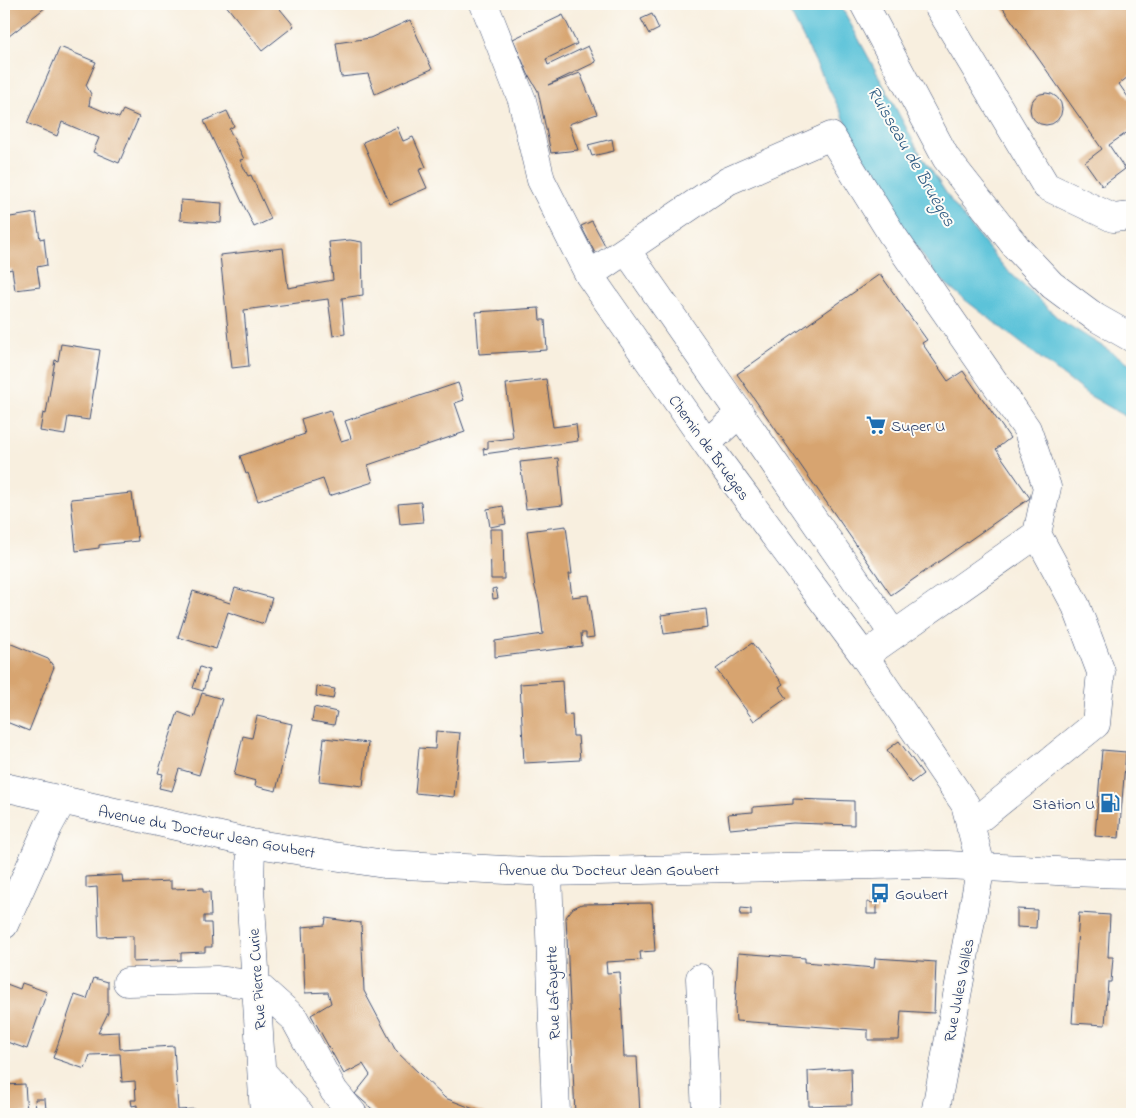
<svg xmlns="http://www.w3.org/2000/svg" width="1136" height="1118" font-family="'Indie Flower',sans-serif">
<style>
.water{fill:#5cc3d9;stroke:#3c799c}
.building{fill:#d7a470}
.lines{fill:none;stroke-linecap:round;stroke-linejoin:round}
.minor-casing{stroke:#3c4c71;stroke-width:29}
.minor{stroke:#fff;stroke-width:28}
.labels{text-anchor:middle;stroke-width:4;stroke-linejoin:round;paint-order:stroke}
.poi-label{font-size:16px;fill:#1b2f5e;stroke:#fdfcf7;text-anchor:start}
.street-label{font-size:16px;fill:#1b2f5e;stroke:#fdfcf7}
.water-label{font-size:18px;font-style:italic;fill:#2e5b83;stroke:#fdfcf7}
</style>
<rect width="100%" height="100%" fill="#fdfcf7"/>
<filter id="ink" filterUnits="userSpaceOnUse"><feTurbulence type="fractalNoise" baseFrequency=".02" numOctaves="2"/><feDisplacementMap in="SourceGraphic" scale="10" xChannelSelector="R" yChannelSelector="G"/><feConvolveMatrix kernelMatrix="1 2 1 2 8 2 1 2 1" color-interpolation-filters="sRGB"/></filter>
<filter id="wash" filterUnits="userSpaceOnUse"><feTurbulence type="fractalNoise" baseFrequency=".0096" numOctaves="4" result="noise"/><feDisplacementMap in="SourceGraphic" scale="20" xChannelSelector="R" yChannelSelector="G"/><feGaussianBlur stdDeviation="1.12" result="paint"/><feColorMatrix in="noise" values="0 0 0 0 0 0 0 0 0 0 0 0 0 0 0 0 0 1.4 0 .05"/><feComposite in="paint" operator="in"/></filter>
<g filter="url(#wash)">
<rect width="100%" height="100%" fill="#f8efdf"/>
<path class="water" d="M786,4h54l78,146 34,52 29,37 23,28 55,52 73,46v55l-45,-26 -123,-95 -27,-23 -48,-69z"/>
<g id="blocks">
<path class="building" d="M4,4h40l2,3 -42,33z
M225,4h51l18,22 -32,25z
M1000,4h132v70l-13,10 13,19v26l-23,16 16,24 -23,17 -17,-24 17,-13z
M652,14l7,15 -10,5 -8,-15z
M563,15l14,29 -31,15 2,6 40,-19 8,16 -48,23 32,-12 17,41 -28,10 9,26 -27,3 -13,-62 -10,-17 -15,-35z
M410,20l22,49 -57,25 -7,-20 -27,3 -5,-34 34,-5z
M60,47l36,15 -10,23 5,9 -2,11 30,13 4,-8 16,7 -20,46 -26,-11 6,-14 -37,-16 -5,14 -30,-13z
M1030 109a16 16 0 1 1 32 0a16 16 0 1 1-32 0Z
M227,111l7,15 -5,3 15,30 -4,1 8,16 3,-1 20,44 -17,8 -50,-106z
M397,127l6,14 10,-4 13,30 -7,3 8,18 -37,16 -27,-62z
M612,139l2,12 -22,5 -4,-11z
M181,200l41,3 -1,20 -41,-3z
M36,213l4,26 4,-1 3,27 -10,2 3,20 -25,3 -3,-21 -8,2v-53z
M592,221l15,28 -11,6 -15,-29z
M350,240l12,2 1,53 -21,3 3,36 -12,2 -5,-37 -84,11 5,56 -17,2 -12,-113 63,-7 5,40 45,-8 -4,-38z
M880,274l47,66 -5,3 26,38 15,-10 47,67 -14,11 34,49 -139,97 -154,-221z
M539,308l1,12h5l2,30 -68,4 -3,-42z
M61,344l39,6 -11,70 -21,-3 -3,18 -25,-4 3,-18 3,1 9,-54 3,1z
M546,379l7,48 23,-3 2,17 -94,13 -1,-5 5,-1v-7l25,-3 -7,-54z
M458,383l6,17 -9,3 10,29 -97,33 5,17 -44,14 -6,-17 -65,22 -10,-28 -2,1 -6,-18 65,-22 -4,-15 29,-9 11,31 10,-3 -6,-17z
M558,458l5,47 -37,4 -6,-47z
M132,493l6,48 -39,4v3l-23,3 -5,-52z
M421,502l2,20 -23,2 -2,-20z
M503,506l3,18 -16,3 -3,-18z
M566,526l6,48h-3l3,23 16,-2 6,42 -8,1v-5h-5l1,13 -87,11v-16l48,-7 -4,-32 -4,-14 -8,-57z
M490,529h13l1,50h-13z
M235,588l37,10 -8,26 -36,-12 -12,37 -38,-12 15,-46 37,12z
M496,588l2,10 -5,1 -1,-10z
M706,609l2,19 -44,6 -3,-19z
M9,643l39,16 6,8 -25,64 -25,-10v-64z
M752,643l31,41 -4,3 8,11 -33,23 -38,-52z
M200,667l9,3 -6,21 -10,-3z
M562,681l2,34 8,-1 1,22h5l2,24 -56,3 -4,-79z
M317,686l18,3 -2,10 -17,-3z
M202,693l20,6 -23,76 -20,-6 -7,22 -13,-3 4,-14 -5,-1 20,-61 16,6z
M314,707l23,5 -3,13 -22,-4z
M257,716l35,8 -16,67 -21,-5 1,-5 -22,-6 9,-39 9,2z
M436,731l24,2 -6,64 -39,-4 4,-45 16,1z
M324,738l44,5 -5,43 -44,-5z
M899,741l24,33 -12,9 -24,-33z
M1102,750l24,2 -7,86 -24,-2z
M793,799l61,2v24l-61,-2 -63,6 -2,-15 25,-2v-5l40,-3z
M122,875l1,8 48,-2v8l32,-1v4h7l1,24h-7v7h7l1,24h-7v5l-24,1v7l-48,2v-26l-34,1 -2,-50 -11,1v-11z
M867,902l10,1v11h-10z
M652,903l3,48 -15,1 1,8 -35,2 1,11 13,-1 4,85h13l3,57h-65l-9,-197 7,-9 9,-4z
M741,908l10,1v6h-11z
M1017,909l20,1 -1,18 -19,-1z
M1079,913l31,2 -2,42h5l-2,25h-3l-3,43 -33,-2z
M326,918l35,5 3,68 32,60 49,47 42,16h-109l-23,-20 15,-19 -7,-11 -19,10 -33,-59 20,-12 -3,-11 -23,1 -3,-66 23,-2z
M738,953l67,5v4l69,6 1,-10 61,4 -2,51 -33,-2 -2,29h-31v-10l-132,-9 -1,-13z
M94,978l14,4v31l-10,20 21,-1 1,17 54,-3 4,64 17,-1v5h-44v-3l-14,1v-7l-5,1 -1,-6h5l-1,-19 -13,1 -2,-28 -30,1 -5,14 -32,-11 22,-63 12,4z
M4,983l16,6 2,-6 25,9 -20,57 -23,-8z
M851,1068l1,37 -43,1 -1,-35z
M25,1084l2,30h-23v-29z
M35,1099h10l1,11 -10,1z"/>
</g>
</g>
<g filter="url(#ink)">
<use href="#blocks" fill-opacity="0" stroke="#3c4c71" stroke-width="1"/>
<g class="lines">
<defs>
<path id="minor" d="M484,4l38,96 19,80 48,95 127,182 148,199 101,148 16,62 -46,248
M864,4l82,154 71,90 35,37 43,32 37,21
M937,4l109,182 67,32 19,-2
M626,250l268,385
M589,275l139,-94 103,-45 62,100 134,193 20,58 -10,47
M707,443l33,-30
M864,656l173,-122 39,72 25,66 -5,52 -126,102
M4,787l247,56 133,21 164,8 372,-8c71,2 141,9 212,10
M251,843l-1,46 14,225
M548,872l8,242
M4,925l44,-98 14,-26
M700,978l6,136
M127,982l89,-2 41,5 37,33 40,73 19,23
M262,1072l38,42"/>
</defs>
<use href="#minor" class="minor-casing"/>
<use href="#minor" class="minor"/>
</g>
</g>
<defs>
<symbol id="supermarket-bare" viewBox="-9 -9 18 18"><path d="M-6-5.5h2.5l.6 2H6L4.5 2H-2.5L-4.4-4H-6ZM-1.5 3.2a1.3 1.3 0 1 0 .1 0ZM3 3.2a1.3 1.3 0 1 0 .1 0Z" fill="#1f6fb2" stroke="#fdfcf7" stroke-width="2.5" paint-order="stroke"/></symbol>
<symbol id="fuel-bare" viewBox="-9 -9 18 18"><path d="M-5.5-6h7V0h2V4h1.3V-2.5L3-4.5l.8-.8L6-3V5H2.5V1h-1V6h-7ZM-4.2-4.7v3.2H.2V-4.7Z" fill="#1f6fb2" stroke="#fdfcf7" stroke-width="2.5" paint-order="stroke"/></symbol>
<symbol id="bus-bare" viewBox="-9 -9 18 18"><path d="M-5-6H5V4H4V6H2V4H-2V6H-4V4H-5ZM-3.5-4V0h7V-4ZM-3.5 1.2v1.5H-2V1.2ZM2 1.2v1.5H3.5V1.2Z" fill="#1f6fb2" stroke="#fdfcf7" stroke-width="2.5" paint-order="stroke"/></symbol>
</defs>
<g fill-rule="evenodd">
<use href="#supermarket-bare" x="862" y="411" width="28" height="28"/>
<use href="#fuel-bare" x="1096" y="789" width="28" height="28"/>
<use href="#bus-bare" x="866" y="879" width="28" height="28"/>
</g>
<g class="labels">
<g class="poi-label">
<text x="891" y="431">Super U</text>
<text x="1095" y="809" text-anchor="end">Station U</text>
<text x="895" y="899">Goubert</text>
</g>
<g class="street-label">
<text transform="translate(710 447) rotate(54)" y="6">Chemin de Bruèges</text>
<text transform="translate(207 831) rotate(11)" y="6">Avenue du Docteur Jean Goubert</text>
<text x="609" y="875">Avenue du Docteur Jean Goubert</text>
<text transform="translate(256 979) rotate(-94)" y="6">Rue Pierre Curie</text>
<text transform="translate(958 990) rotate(-79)" y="6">Rue Jules Vallès</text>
<text transform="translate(552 993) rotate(-92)" y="6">Rue Lafayette</text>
</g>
<g class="water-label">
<text transform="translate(912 156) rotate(60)" y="6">Ruisseau de Bruèges</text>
</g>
</g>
<rect width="1136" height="1118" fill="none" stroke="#fdfcf7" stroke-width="20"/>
</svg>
